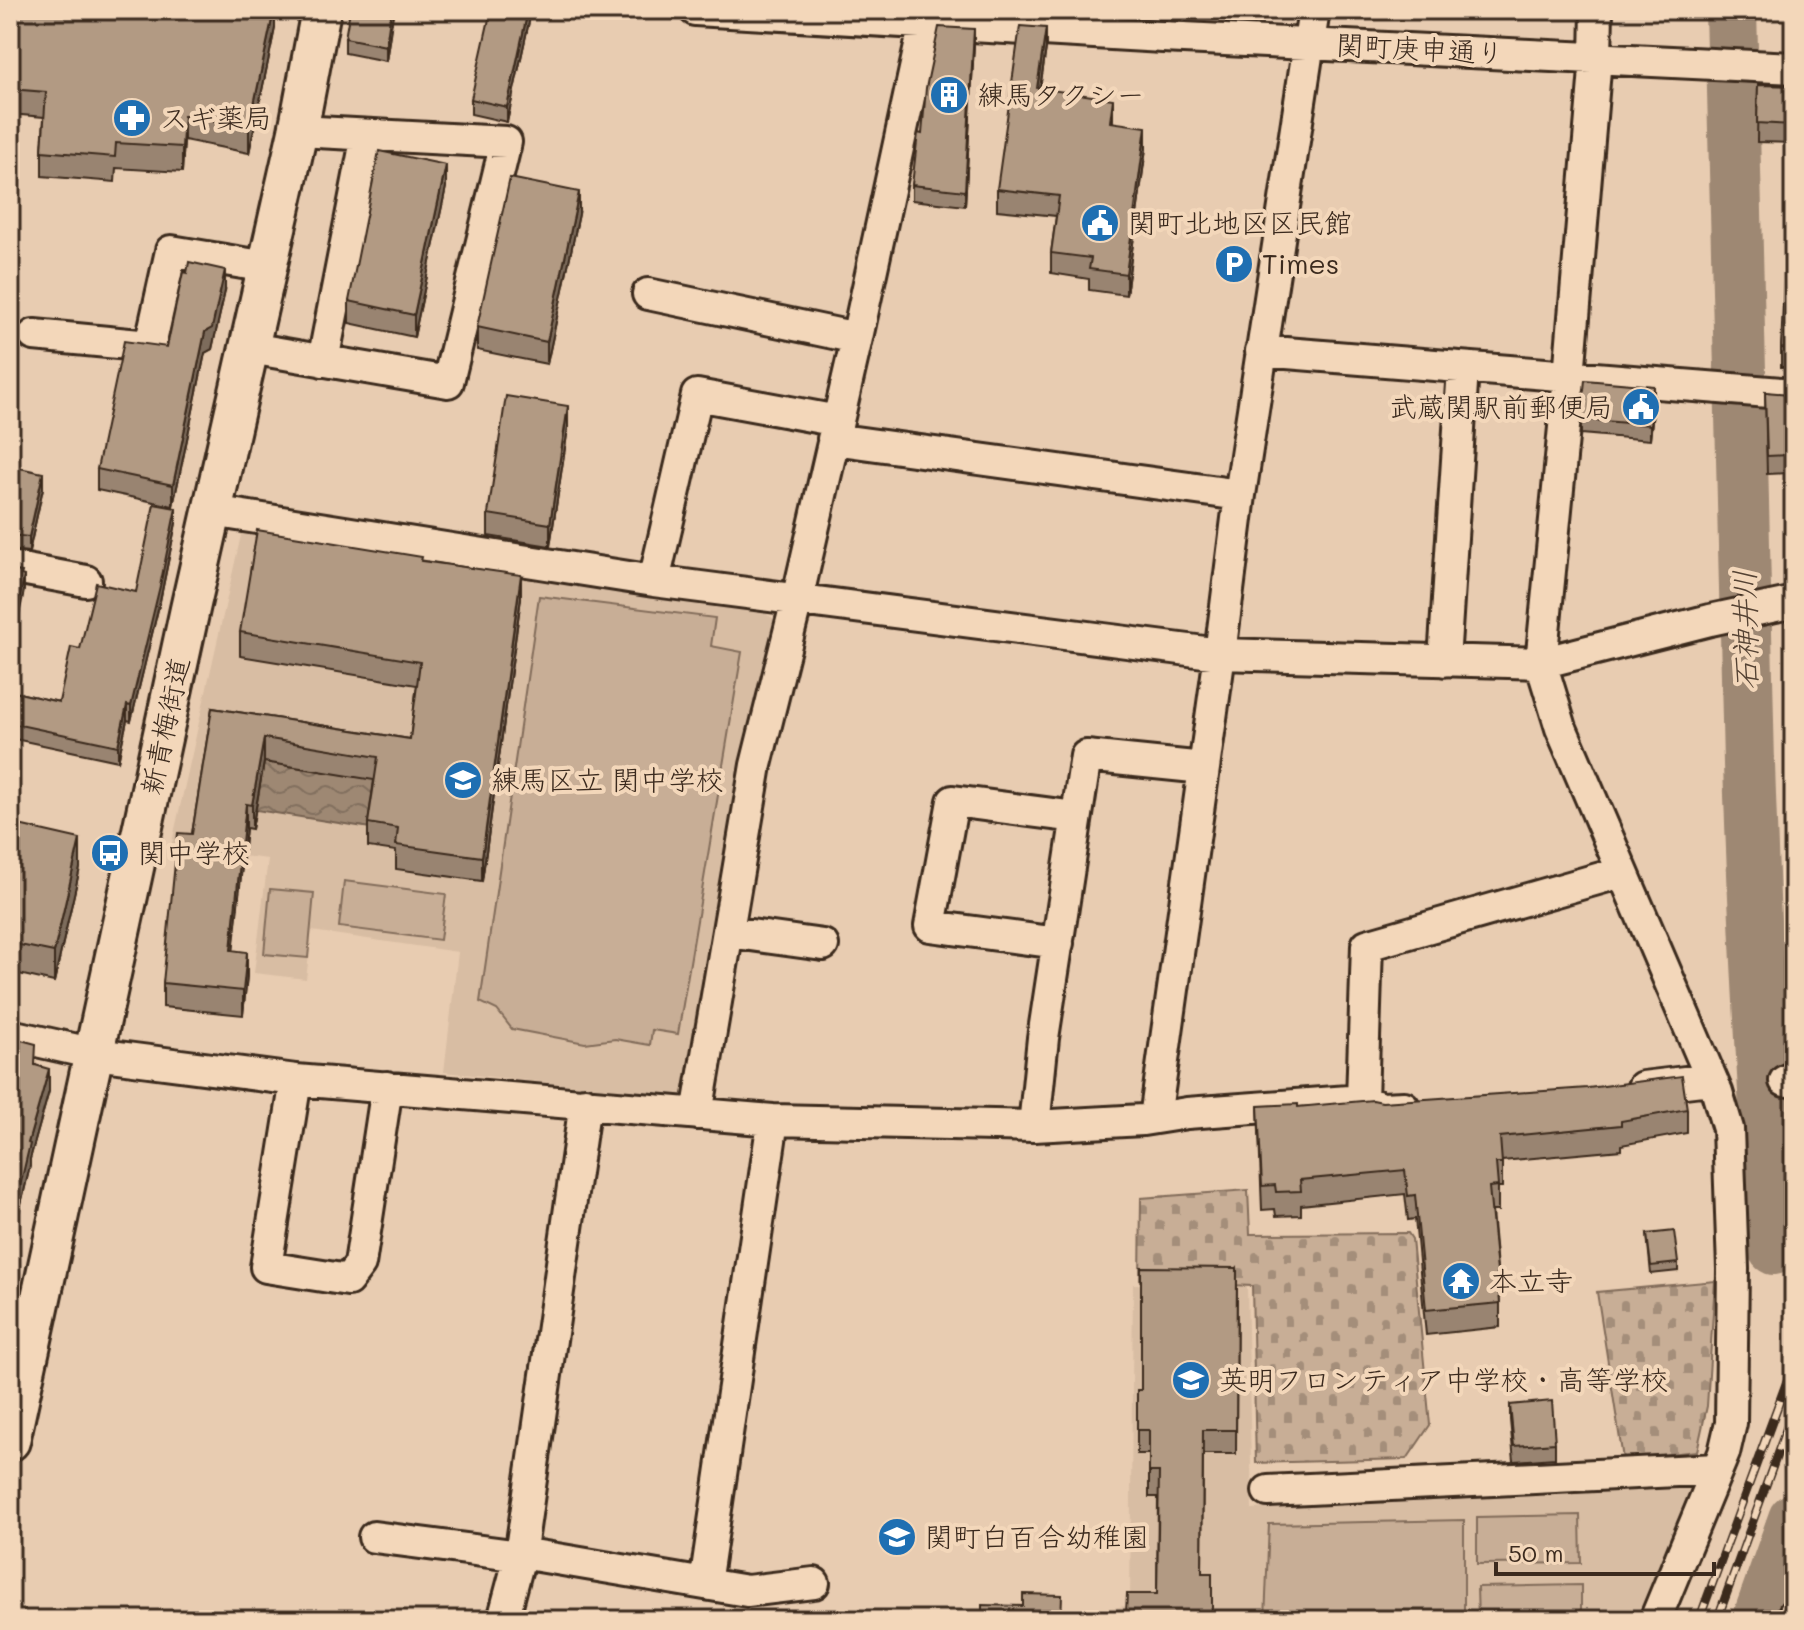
<svg xmlns="http://www.w3.org/2000/svg" width="1804" height="1630" font-family="Mali,'Klee One',sans-serif">
<style>
.built{fill:#d8bda3}
.grass{fill:#c8ae96;stroke:#826c5a;stroke-width:2}
.cemetery{fill:url(#cemetery-stones);stroke:#826c5a;stroke-width:2}
.water{fill:url(#water-waves);stroke:#766251;stroke-width:2}
.lines{fill:none;stroke-linecap:round;stroke-linejoin:round}
.river{stroke:#9e8873;stroke-width:52}
.minor-casing{stroke:#3b2a1e;stroke-width:36}
.major-casing{stroke:#3b2a1e;stroke-width:44}
.minor{stroke:#f3d7ba;stroke-width:30}
.major{stroke:#f3d7ba;stroke-width:38}
.rail-casing{stroke:#3b2a1e;stroke-width:9}
.rail{stroke:#f3d7ba;stroke-width:6;stroke-dasharray:18;stroke-linecap:butt}
.wall{fill:#998471;stroke:#3b2a1e;stroke-width:2}
.shaded-wall{fill:#7d6c5c;stroke:#3b2a1e;stroke-width:2}
.building{fill:#b29a83;stroke:#3b2a1e;stroke-width:2}
.labels{text-anchor:middle;stroke-width:8;stroke-linejoin:round;paint-order:stroke}
.street-label{font-size:28px;fill:#3b2a1e;stroke:#f3d7ba}
.poi-label{font-size:28px;fill:#3b2a1e;stroke:#f3d7ba;text-anchor:start}
.water-label{font-size:30px;font-style:italic;fill:#544233;stroke:#f3d7ba}
</style>
<defs>
<pattern id="cemetery-stones" width="16" height="16" patternUnits="userSpaceOnUse" patternTransform="scale(2)"><rect width="16" height="16" fill="#c8ae96"/><path d="M2 7V4a2 2 0 0 1 4 0v3zM10 15v-3a2 2 0 0 1 4 0v3z" fill="#a48e7a"/></pattern>
<pattern id="water-waves" width="16" height="10" patternUnits="userSpaceOnUse" patternTransform="scale(2)"><rect width="16" height="10" fill="#9e8873"/><path d="M0 5q4-4 8 0t8 0" fill="none" stroke="#826f5e"/></pattern>
</defs>
<rect width="100%" height="100%" fill="#e8ccb1"/>
<filter id="ink" filterUnits="userSpaceOnUse"><feTurbulence type="fractalNoise" baseFrequency=".0125" numOctaves="2"/><feDisplacementMap in="SourceGraphic" scale="16" xChannelSelector="R" yChannelSelector="G"/><feConvolveMatrix kernelMatrix="1 2 1 2 8 2 1 2 1" color-interpolation-filters="sRGB"/></filter>
<g filter="url(#ink)">
<path class="built" d="M242,531l519,80 15,9 -48,211 -43,266 -241,-25 14,-120 -146,-21 -6,48 -52,-6 14,-114 -97,-12z
M1133,1284l114,3 5,222 438,-22 -52,133h-594l86,-15z"/>
<path class="grass" d="M539,596l176,22 -4,28 31,6 -64,382 -26,-4 -2,15 -35,-6 -30,4 -73,-14 -15,-19 -17,-8z
M344,881l102,13 -6,46 -101,-13z
M270,889l44,4 -6,65 -44,-4z
M1580,1515l1,48 -104,1v-47z
M1464,1520v100h-199l4,-96z
M1581,1585v35h-103l-1,-33z"/>
<path class="cemetery" d="M1248,1190l2,44 158,-1 4,6 18,186 -23,34 -151,4 -4,-177 -112,-5 1,-83z
M1715,1281l-8,125 -10,45 -74,8 -26,-167z"/>
<path class="water" d="M264,762l114,18 -7,48 -115,-18z"/>
<g class="lines">
<path class="river" d="M1731,10c8,251 11,503 18,754 5,162 14,324 25,485
M1758,1620l36,-101"/>
<defs>
<path id="minor" d="M695,10l468,27 631,31
M1597,10l-1,48 -27,318 -28,287 20,65 156,364 11,37 5,140 -2,154 -7,30 -69,167
M648,294l209,44
M34,335l116,11 21,-95 96,16
M250,348l198,34 58,-240 -208,-11
M1261,351l533,43
M323,361l44,-226
M833,439l407,56
M212,511l442,70 566,73 321,9 169,-43 84,-18
M10,567l76,14
M654,581l43,-186 141,26
M1444,661l19,-293
M729,932l94,13
M1058,943l-128,-17 23,-125 123,16
M10,1035l85,19 201,26 477,40 261,6 109,-6 44,-7 175,-13 19,8 23,-1
M296,1080l-30,187 82,13 12,-16 27,-177
M1785,1081l9,-4
M1643,1087l67,-8
M1362,1100l5,-155 255,-73
M697,1114l59,-349 41,-165 60,-262 68,-315
M1155,1118l65,-464 20,-159 74,-485
M1034,1126l9,-88 43,-282 118,12
M1268,1491l449,-22
M374,1537l146,19 13,-1 172,29 68,-464
M705,1584l42,7 67,-8
M503,1620l17,-64 65,-453
M1792,1620l2,-6"/>
<path id="major" d="M10,1441l180,-832 108,-478 23,-121"/>
</defs>
<use href="#minor" class="minor-casing"/>
<use href="#major" class="major-casing"/>
<use href="#minor" class="minor"/>
<use href="#major" class="major"/>
<defs>
<path id="rail" d="M1699,1620l95,-258
M1717,1620l77,-212"/>
</defs>
<use href="#rail" class="rail-casing"/>
<use href="#rail" class="rail"/>
</g>
<path class="wall" d="M10,10h265v18l-26,125 -65,-13 -2,32 -66,-4 -1,14 -73,-6v-25l2,-34 -34,-3z
M393,10l-7,51 -41,-8v-15z
M530,10v7l-23,105 -36,-8v-15z
M974,44l-9,162 -53,-6v-15l10,-51z
M1046,48l-6,40 73,34 33,26 -20,147 -37,-5v-11l-38,-6v-20l5,-37 -59,-6v-21z
M1758,85l36,1v57l-37,-1z
M446,187l-32,150 -65,-14v-22z
M579,214l-32,150 -70,-14v-23z
M1794,215v152h-13v-19z
M225,291l-13,58 -7,4 -32,153 -76,-16v-21l70,-122z
M1765,392l29,5v184h-2l-4,-108 -21,1z
M1654,401l-4,39 -69,-6v-15z
M568,428l-18,118 -62,-10v-22z
M10,466l33,22 -14,64 -19,-2z
M176,523l-16,78 -29,120 -4,-1 -9,41 -108,-23v-47l49,11 21,-53 56,-57z
M422,561l99,37 -39,283 -86,-12v-18l-28,-4v-24l6,-43 -110,-18 -12,67 -6,-1 -13,122 14,25 -4,40 -80,-8v-24l29,-149 20,-126 198,31 7,-54 -177,-29v-24z
M10,823l70,45 -26,114 -44,-10z
M10,1037l26,28 13,26 -19,68v7l-18,76h-2z
M1382,1102l305,7v24l-66,12v5l-119,11v26h-4v24h-6l8,92v24l-74,8 -11,-116 -7,1 -3,-26 -104,11v10l-25,1 -1,-7 -13,1 -4,-104 40,1z
M1647,1234l31,29v8l-27,3z
M1237,1268l-1,186h-33l-1,119 -76,40 31,-19 1,-97h-9v-43h-12v-64h4z
M1510,1405l45,38v15l-41,3 -4,-41z"/>
<path class="shaded-wall" d="M274,10h1v18l-26,125v-25z
M391,10h2v5l-7,46v-15z
M528,10h2v7l-23,105v-15z
M1046,28v20l-9,61v-21z
M974,29v15l-9,162v-15z
M1113,99v21l-3,23v-21z
M184,115v25l-2,32v-25z
M1146,127v21l-20,147v-21z
M446,165v22l-32,150v-22z
M579,192v22l-32,150v-22z
M225,270v21l-13,58 -7,4 -32,153v-21l32,-153z
M1654,386v15l-4,39v-15z
M568,406v22l-18,118v-22z
M43,473v15l-14,64v-15z
M176,508v15l-16,78 -29,120v-15z
M521,575v23l-39,283v-24z
M24,576v15l-14,67v-15z
M127,705v15l-9,41v-15z
M264,738v24l-12,67v-24z
M246,804v24l-15,145v-23z
M80,839v29l-26,114v-30z
M247,952v23l-4,40v-24z
M49,1069v22l-19,68v7l-18,76v-22l16,-77z"/>
<path class="building" d="M10,10h264l-25,118 -65,-13 -2,32 -66,-4 -1,14 -73,-6 4,-59 -36,-3z
M350,10h41l-5,36 -41,-8z
M491,10h37l-21,97 -36,-8z
M1020,26l26,2 -9,60 76,11 -3,23 36,5 -20,147 -37,-5 2,-11 -40,-5 8,-57 -62,-7z
M939,27l35,2 -9,162 -53,-6 6,-52 4,1 4,-46z
M1758,85l36,1v39l-37,-2z
M379,151l67,14 -32,150 -65,-14z
M510,178l69,14 -32,150 -70,-15z
M1787,215h7v134l-13,-1z
M189,262l36,8 -13,58 -7,4 -32,153 -76,-16 27,-128 43,6 16,-75 4,1z
M1585,380l69,6 -4,39 -69,-6z
M1765,392l25,2v2l4,1v166h-2l-4,-108 -21,1z
M506,396l62,10 -18,118 -62,-10z
M10,466l33,7 -14,64 -19,-2z
M154,504l22,4 -16,78 -29,120 -4,-1 -9,41 -108,-23v-32l49,11 12,-55 9,2 16,-66 40,9z
M257,530l165,27 -1,4 100,14 -39,282 -86,-12 2,-17 -30,-5 10,-66 -114,-19 -12,67 -6,-1 -15,146 16,2 -4,39 -80,-8 15,-150 14,1 20,-126 198,31 10,-77 -180,-30z
M10,570l12,2 -1,3 3,1 -14,67z
M10,823l70,16 -26,113 -44,-9z
M10,1037l26,7 -1,21 14,4 -21,74 2,1 -18,76h-2z
M1682,1076l5,33 -66,12v4l-121,12 2,26h-6l2,23 -9,1 11,116 -74,7 -11,-115 -7,1 -3,-26 -105,10 1,11 -25,1 -1,-7 -13,1 -4,-80 40,-2v3l75,-7 9,2 206,-14z
M1674,1231l4,32 -27,3 -4,-32z
M1141,1267l96,1 -1,162h-33l-1,143h10v47h-107v-7h21l1,-19h30l2,-122h-10v-42h-12v-40h4z
M1552,1401l3,42 -41,3 -4,-41z
M1023,1594l39,1 -1,25h-79v-15l41,1z"/>
</g>
<defs>
<symbol id="building-disc" viewBox="-11 -11 22 22"><circle r="9.5" fill="#1f6fb2" stroke="#f3d7ba"/><path d="M-4-6H4V6H1V3H-1V6H-4ZM-2.5-4.3h1.7v1.8h-1.7ZM.8-4.3h1.7v1.8H.8ZM-2.5-1h1.7V.8h-1.7ZM.8-1h1.7V.8H.8Z" fill="#fff"/></symbol>
<symbol id="pharmacy-disc" viewBox="-11 -11 22 22"><circle r="9.5" fill="#1f6fb2" stroke="#f3d7ba"/><path d="M-2-6h4v4h4v4h-4v4h-4v-4h-4v-4h4Z" fill="#fff"/></symbol>
<symbol id="civic-disc" viewBox="-11 -11 22 22"><circle r="9.5" fill="#1f6fb2" stroke="#f3d7ba"/><path d="M-.6-6.5H3V-4.5H.6V-3L4-1V1h2V6H-6V1h2V-1L-.6-3ZM-1.2 2.5V6h2.4V2.5Z" fill="#fff"/></symbol>
<symbol id="parking-disc" viewBox="-11 -11 22 22"><circle r="9.5" fill="#1f6fb2" stroke="#f3d7ba"/><path d="M-3.5-5.5H1a3.5 3.5 0 0 1 0 7H-1V5.5H-3.5ZM-1-3.4V-.6H.8a1.4 1.4 0 0 0 0-2.8Z" fill="#fff"/></symbol>
<symbol id="school-disc" viewBox="-11 -11 22 22"><circle r="9.5" fill="#1f6fb2" stroke="#f3d7ba"/><path d="M0-5L7-2L0 1L-7-2ZM-4 1L0 2.5L4 1V4Q0 6-4 4Z" fill="#fff"/></symbol>
<symbol id="bus-disc" viewBox="-11 -11 22 22"><circle r="9.5" fill="#1f6fb2" stroke="#f3d7ba"/><path d="M-5-6H5V4H4V6H2V4H-2V6H-4V4H-5ZM-3.5-4V0h7V-4ZM-3.5 1.2v1.5H-2V1.2ZM2 1.2v1.5H3.5V1.2Z" fill="#fff"/></symbol>
<symbol id="temple-disc" viewBox="-11 -11 22 22"><circle r="9.5" fill="#1f6fb2" stroke="#f3d7ba"/><path d="M0-6L5-2H3V0L6.5 2.5H4V6H1.5V3h-3V6H-4V2.5H-6.5L-3 0V-2H-5Z" fill="#fff"/></symbol>
</defs>
<g fill-rule="evenodd">
<use href="#building-disc" x="927" y="73" width="44" height="44"/>
<use href="#pharmacy-disc" x="110" y="96" width="44" height="44"/>
<use href="#civic-disc" x="1078" y="201" width="44" height="44"/>
<use href="#parking-disc" x="1212" y="242" width="44" height="44"/>
<use href="#civic-disc" x="1619" y="385" width="44" height="44"/>
<use href="#school-disc" x="441" y="758" width="44" height="44"/>
<use href="#bus-disc" x="88" y="831" width="44" height="44"/>
<use href="#temple-disc" x="1439" y="1259" width="44" height="44"/>
<use href="#school-disc" x="1169" y="1358" width="44" height="44"/>
<use href="#school-disc" x="875" y="1515" width="44" height="44"/>
</g>
<g class="labels">
<g class="street-label">
<text transform="translate(1420 49) rotate(3)" y="10">関町庚申通り</text>
<text transform="translate(165 726) rotate(-78)" y="10">新青梅街道</text>
</g>
<g class="poi-label">
<text x="977" y="105">練馬タクシー</text>
<text x="160" y="128">スギ薬局</text>
<text x="1128" y="233">関町北地区区民館</text>
<text x="1262" y="274">Times</text>
<text x="1613" y="417" text-anchor="end">武蔵関駅前郵便局</text>
<text x="491" y="790">練馬区立 関中学校</text>
<text x="138" y="863">関中学校</text>
<text x="1489" y="1291">本立寺</text>
<text x="1219" y="1390">英明フロンティア中学校・高等学校</text>
<text x="925" y="1547">関町白百合幼稚園</text>
</g>
<g class="water-label">
<text transform="translate(1746 630) rotate(-91)" y="10">石神井川</text>
</g>
</g>
<rect width="1804" height="1630" fill="none" stroke="#f3d7ba" stroke-width="40"/>
<rect x="20" y="20" width="1764" height="1590" fill="none" stroke="#3b2a1e" stroke-width="3" filter="url(#ink)"/>
<path d="M1496 1562v12h218v-12" fill="none" stroke="#3b2a1e" stroke-width="4"/>
<text x="1508" y="1562" font-size="24" fill="#3b2a1e" stroke="#f3d7ba" stroke-width="6" paint-order="stroke">50 m</text>
</svg>
